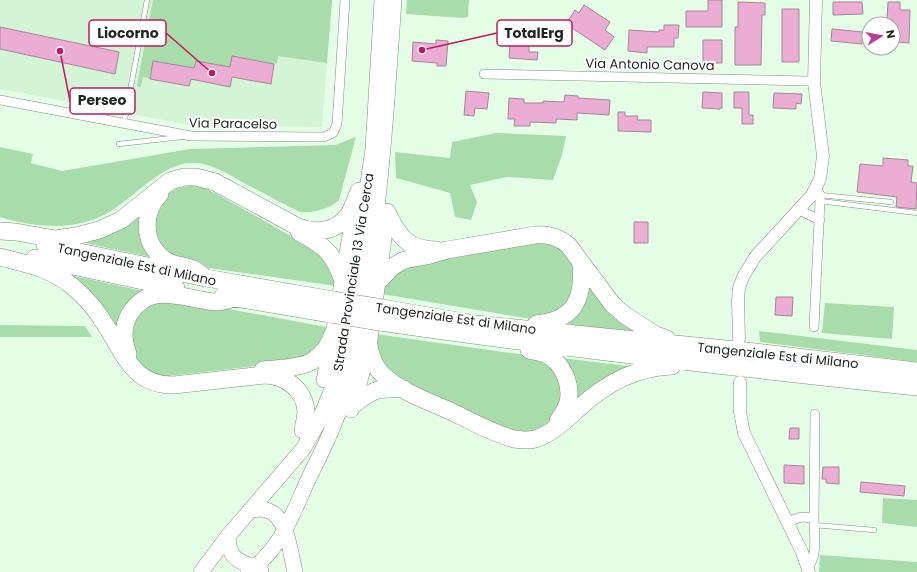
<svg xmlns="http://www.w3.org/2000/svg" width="917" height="572" font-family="Poppins,sans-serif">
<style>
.built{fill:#d4f4d6}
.green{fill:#a8ddab}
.building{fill:#ecadd5;stroke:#a28697}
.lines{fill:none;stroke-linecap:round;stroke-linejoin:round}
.service-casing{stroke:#7a917b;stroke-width:5.5}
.minor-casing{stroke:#7a917b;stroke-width:10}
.tertiary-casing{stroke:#7a917b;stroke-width:13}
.primary-casing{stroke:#7a917b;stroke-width:16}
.motorway-casing{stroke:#7a917b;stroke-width:18}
.service{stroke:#fff;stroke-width:4.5}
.minor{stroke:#fff;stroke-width:9}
.tertiary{stroke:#fff;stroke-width:12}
.primary{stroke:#fff;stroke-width:15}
.motorway{stroke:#fff;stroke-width:17}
.motorway-bridge-casing{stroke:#7a917b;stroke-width:18;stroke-linecap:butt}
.motorway-bridge{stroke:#fff;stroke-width:17}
.labels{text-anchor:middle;stroke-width:4;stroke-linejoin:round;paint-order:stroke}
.street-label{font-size:13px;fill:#1d271e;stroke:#fff}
.leader{fill:none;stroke:#c2185b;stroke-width:1.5}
.callout-dot{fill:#c2185b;stroke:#fff;stroke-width:1.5}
.callout{fill:#fff;stroke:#c2185b;stroke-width:1.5}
.callout-label{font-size:14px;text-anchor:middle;font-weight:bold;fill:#1d271e}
</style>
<rect width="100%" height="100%" fill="#e5fee6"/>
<path class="built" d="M0,0h332l-10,127 -132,-2 -190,-36z"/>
<path class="green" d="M153,0h179l-5,63 -49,-7 -1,8 -44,-8 -3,11 -34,-6 -2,7 -40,-7 -4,18 -7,-2 -2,10 -4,-1z
M407,0h62l-1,17 -5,1 -57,-4z
M496,133l70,3 -4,19 -9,25 -46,-3 -37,8 7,17 -6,18 -16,-3 -5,-24 -54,-15 -1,-26 55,6 2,-16z
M356,137l-17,63c-8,9 -27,13 -39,12 -19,-9 -37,-19 -56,-29 -16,-9 -30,-18 -47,-20 -32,-3 -60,32 -86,48 -34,21 -74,17 -111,6v-70l33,7 -2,9 31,8 128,-22 145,-4z
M188,186h13l16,8 93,53 15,13 5,7 6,19 -148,-21 -31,-19 -5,-28 13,-23 11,-6z
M139,212l12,45 -76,-16z
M538,242l13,2 13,9 10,13 1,21 -10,23 -28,10 -155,-26 4,-11 4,-6 21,-13z
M74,276l69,15 -26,43 -45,-56z
M588,283l50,46 -1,5 -76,-11z
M170,298l156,29 -2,16 -6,8 -27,11 -122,14 -17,-3 -11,-7 -9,-13 -1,-30 15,-17z
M825,303l69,4 -2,32 -70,-6z
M0,325l85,1 7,11h-92z
M759,331l158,19v12l-157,-20z
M376,334l156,22c9,5 22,11 26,21 12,26 -5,49 -31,56 -5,1 -11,-1 -16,-1l-120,-57 -16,-27z
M562,358l74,9 -60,36z
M883,498l34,2v27l-35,-4z
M820,555l97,7v10h-98z"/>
<path class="building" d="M708,0h14v27h-36v-16h22z
M738,2l27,1v12h-3l-1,50h-26v-38h3z
M833,2h29l1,12 -30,1z
M888,2h12v8h10l-1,33 -16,-1v-22h-6z
M584,5l26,17 -5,8 9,7 -9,13 -39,-26 9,-14 4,3z
M782,9h17v53h-17z
M664,25h15l-1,13h-4v9h-27v6l-19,-2 1,-21 30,2v-2h5z
M0,27l119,25 -4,22 -115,-25z
M832,29l31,3 -1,12 -31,-3z
M436,40l12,1 -2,25h-9v-3l-25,-2 1,-19 23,2z
M703,40h19v23h-19z
M510,44l19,2v6h9l-1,8 -28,-2z
M232,56l42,8 -3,20 -39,-7 -2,10 -39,-8 -2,7 -39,-7 3,-18 41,7 2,-7 34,6z
M466,91l23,2 -2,16 -12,-1 -1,8 -10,-1z
M703,92l19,1v15h-2v1l-18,-1z
M734,92h15v23h4v9h-11v-16h-8z
M774,93l28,1 -1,10 -5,-1v6l-23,-1z
M565,95l13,1v2l32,2 -1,15 -32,-2v7l-21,-1v4l-26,-1v4h-16l1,-7h-7l1,-21 15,1v4h19v-2l21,1z
M618,112h7v4h13l-1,4h14v12l-33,-1z
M883,158l25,2v6h5l-2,16 6,1 -1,26 -20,-2 1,-10 -40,-5 3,-28 23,2z
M634,222h14v21h-14z
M776,297h17l-1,19 -17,-1z
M790,428h9v11h-10z
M784,465l20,1v18l-20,-1z
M823,467h16v17l-13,-1v-4h-4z
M861,482l44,4 -1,10 -44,-4z"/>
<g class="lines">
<defs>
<path id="service" d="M124,124l23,-124
M119,144l62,-7
M820,195l71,7
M820,201l97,12
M814,525l60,5"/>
<path id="minor" d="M484,74l325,7 5,1
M0,100l191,36 133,1 9,-4 4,-9 8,-124
M797,209l23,11
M814,327l6,-126v-6l-4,-7
M814,518l1,-104
M787,522l14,-5 13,1c0,14 4,39 -6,49"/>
<path id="tertiary" d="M739,339l-1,-39 1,-12 4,-11 12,-20 57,-62 8,-16 3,-23 -9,-74 2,-82
M740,382v30l4,21 58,119 7,20"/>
<path id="primary" d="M324,380l7,-33 22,-129
M351,410l7,-22 11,-42 17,-122
M250,510c5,0 11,-2 16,0 22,5 24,43 29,62
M228,536c1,27 13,24 33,35
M201,572l27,-36 75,-87 16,-28 13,-32 13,-55 8,-48 20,-137 9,-149
M248,572c32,-22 44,-56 59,-90 14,-29 29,-58 38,-89 9,-29 13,-59 18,-89 18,-101 24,-202 31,-304"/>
<path id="motorway" d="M160,194c-19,19 -17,53 7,67 8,5 18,4 26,8 5,2 9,6 13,9
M387,212c11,24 21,38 50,38
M0,231l16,1 39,7 21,-3 23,-6 22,-10 49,-39 14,-4h12l19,5 83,45c18,7 39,5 51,-13 4,-7 7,-16 10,-23
M299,232c25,14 33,19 43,46
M45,245l161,33 127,22
M0,257c27,7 50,11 72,29 13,11 24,23 32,37 20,29 28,63 70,62l90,-10c21,0 40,14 42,36 0,6 -2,13 -3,19
M35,258l141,30
M378,282l14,-15 12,-7 22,-4 21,-6 88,-15c14,-1 24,2 34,11l44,59 13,11 19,12 11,7 11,4
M223,296l108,18
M382,308l93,16 271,27 171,20
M380,322c178,26 358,46 537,65
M536,324c39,-4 48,-25 45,-60
M369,346c2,11 5,21 14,29 18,17 45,26 67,36 21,10 42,22 64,28 7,1 14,2 21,0 17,-5 32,-20 44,-31 26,-24 58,-41 93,-42
M529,350c6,2 13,2 18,5 16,8 25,30 21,47 -2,7 -6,13 -10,19
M128,354c-5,-14 -6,-26 1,-39 22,-36 55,-15 87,-13 6,0 12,-2 18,-4
M263,370c35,-4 57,0 71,-38
M352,406c21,-17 25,-18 52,-17"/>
</defs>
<use href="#service" class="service-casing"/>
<use href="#minor" class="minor-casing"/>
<use href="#tertiary" class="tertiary-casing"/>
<use href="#primary" class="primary-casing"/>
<use href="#motorway" class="motorway-casing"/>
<use href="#service" class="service"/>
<use href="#minor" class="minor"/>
<use href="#tertiary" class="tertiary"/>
<use href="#primary" class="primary"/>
<use href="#motorway" class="motorway"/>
<defs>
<path id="motorway-bridge" d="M333,300l49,8
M331,314l49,8"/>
</defs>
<use href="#motorway-bridge" class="motorway-bridge-casing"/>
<use href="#motorway-bridge" class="motorway-bridge"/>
</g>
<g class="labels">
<g class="street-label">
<text transform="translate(650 64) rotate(1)" y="5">Via Antonio Canova</text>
<text transform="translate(233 123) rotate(1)" y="5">Via Paracelso</text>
<text transform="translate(137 264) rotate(12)" y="5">Tangenziale Est di Milano</text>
<text transform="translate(353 272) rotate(-81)" y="5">Strada Provinciale 13 Via Cerca</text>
<text transform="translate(456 318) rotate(8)" y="5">Tangenziale Est di Milano</text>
<text transform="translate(778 355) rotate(6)" y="5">Tangenziale Est di Milano</text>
</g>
</g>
<path class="leader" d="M422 50L497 33M212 73L166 33M60 51L70 101"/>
<g class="callout-dot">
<circle cx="422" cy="50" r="4"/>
<circle cx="212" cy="73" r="4"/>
<circle cx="60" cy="51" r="4"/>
</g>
<g class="callout">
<rect x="497" y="20" width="75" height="26" rx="4"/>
<rect x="89" y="20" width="77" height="26" rx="4"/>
<rect x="70" y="88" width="65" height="26" rx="4"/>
</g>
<g class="callout-label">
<text x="534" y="38">TotalErg</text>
<text x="128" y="38">Liocorno</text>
<text x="102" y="105">Perseo</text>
</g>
<g transform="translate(881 36) rotate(79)"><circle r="19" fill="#ffffff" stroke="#a5a9a5"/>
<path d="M0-3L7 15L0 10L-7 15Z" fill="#b63f95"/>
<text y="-6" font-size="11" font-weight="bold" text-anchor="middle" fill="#1d271e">N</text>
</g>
</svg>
